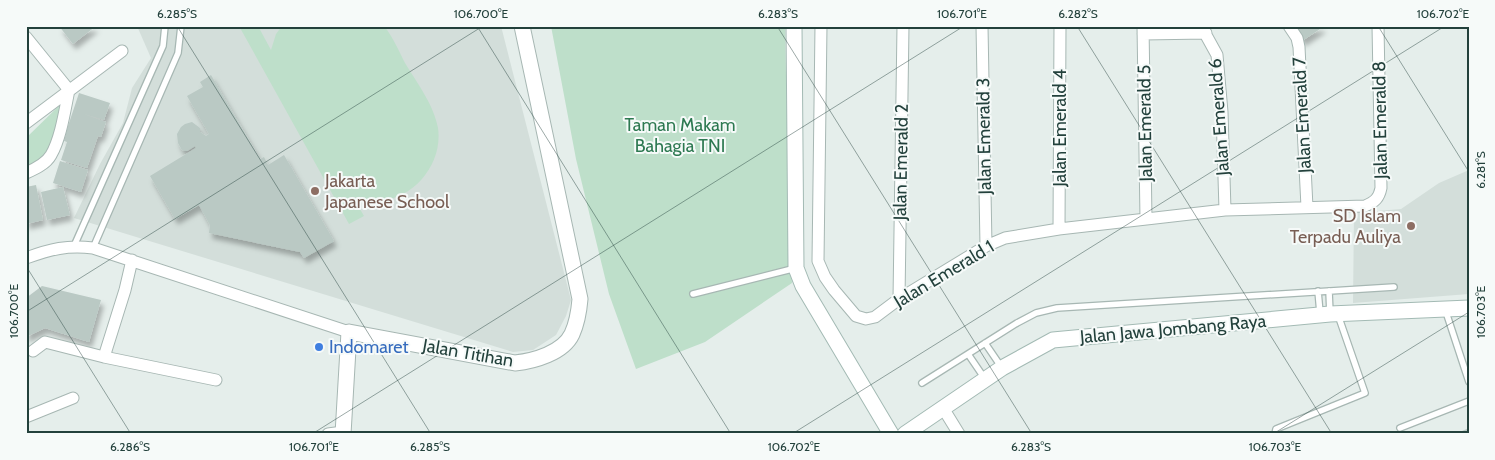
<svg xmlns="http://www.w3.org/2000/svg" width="1495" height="460" font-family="Cabin,sans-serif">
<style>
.built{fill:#d3deda}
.green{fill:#bedfca}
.building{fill:#bac9c4;filter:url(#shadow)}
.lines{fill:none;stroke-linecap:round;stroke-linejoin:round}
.service-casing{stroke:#a7b7b3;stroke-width:8}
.minor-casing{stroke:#a7b7b3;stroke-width:13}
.tertiary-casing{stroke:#a7b7b3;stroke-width:17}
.secondary-casing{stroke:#a3bab4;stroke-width:17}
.service{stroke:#fff;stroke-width:5.5}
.minor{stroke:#fff;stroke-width:11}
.tertiary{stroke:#fff;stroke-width:15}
.secondary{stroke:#fff;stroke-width:15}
.ticks{fill:none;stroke:#23413c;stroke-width:1;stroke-opacity:0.45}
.education-dot{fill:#8d6e63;stroke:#f6faf9;stroke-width:2}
.shop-dot{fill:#3f7fe0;stroke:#f6faf9;stroke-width:2}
.labels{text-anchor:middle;stroke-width:4;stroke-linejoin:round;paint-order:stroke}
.street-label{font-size:18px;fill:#23413c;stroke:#f6faf9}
.park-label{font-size:18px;fill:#2d7951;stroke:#f6faf9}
.education-label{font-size:18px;fill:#785e54;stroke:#f6faf9;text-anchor:start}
.shop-label{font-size:18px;fill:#366cbe;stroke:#f6faf9;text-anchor:start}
.neatline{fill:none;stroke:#23413c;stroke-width:2}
.ticks-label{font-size:12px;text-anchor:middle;fill:#23413c}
</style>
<defs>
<filter id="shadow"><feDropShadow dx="3" dy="5.5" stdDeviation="2.5" flood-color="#0004"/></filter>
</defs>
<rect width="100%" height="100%" fill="#e5eeeb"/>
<path class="built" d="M137,26h364l70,274 -5,16 -10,19 -23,15 -20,2 -439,-134 26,-54 23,-41 9,-35 19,-30z
M1469,170v124l-116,9 1,-90 47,-4 38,-26z"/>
<path class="green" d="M239,26h19l13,24 5,-16 6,-8h102c9,11 15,25 21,37 12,20 29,42 33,65 5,35 -23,70 -58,73 -9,0 -18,-2 -27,-4l11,19 -15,8z
M551,26h234l4,197 3,60 -87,59 -69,27 -27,-75 -33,-135z
M69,96l-20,61 -23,11v-30z"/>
<path class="building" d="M59,26h37l-23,18z
M1293,26h29l1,1 -21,14z
M211,75l49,84 4,-2 4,8 16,-10 50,86 -30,17 -4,-6 -91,-19 1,-8 -11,-20 -24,14 -25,-43 46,-28 -1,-2 -8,5 -5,-1 -4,-7 -1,-9 4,-7 4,-3 7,-2 8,6v4l6,4 3,-2 -22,-38 16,-9 -3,-5z
M79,93l31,10 -6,17 -20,-6 22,8 -5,15 -3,-1 -11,32 -26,-8 6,-18 -3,-1 4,-15z
M60,161l28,9 -7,22 -28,-9z
M36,185l7,35 -17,4v-37z
M63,187l7,28 -23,5 -6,-28z
M42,286l59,14 -12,42 -44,-14 -19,9v-39z
M1469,428v6h-14z"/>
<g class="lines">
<defs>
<path id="service" d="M74,246l89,-200 2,-20
M93,248l85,-195 3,-27
M1318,291l2,22
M1329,291l1,23
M693,294l103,-26
M1445,309l24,73
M985,343l17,25
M968,354l17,25
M922,383l95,-60 19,-10 21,-5 337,-21
M1400,428l69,-27
M1275,434l1,-5 89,-36 -27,-78"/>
<path id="minor" d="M821,26l-3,235 7,16 9,13 22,26 10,3 9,-2 24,-18 87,-53 19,-8 54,-9 166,-19 140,-4c10,-4 14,-8 16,-18l-3,-162
M982,26l4,220
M1143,26l3,193
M1201,26l16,29 5,57 3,98
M1289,26l8,12 2,9 8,160
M1143,34l63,-1
M26,37l43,53
M26,123l96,-72
M26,173c9,-4 20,-9 25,-18 10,-17 14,-46 18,-65
M1059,229l1,-203
M26,258c25,-9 41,-13 67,-10l256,84
M899,299l4,-273
M33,351l12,-9 59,15 112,23
M104,357l21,-67 7,-30
M943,408l16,26
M26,417l47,-19
M328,434l15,-2"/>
<path id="tertiary" d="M343,434l6,-102 166,31c19,-2 48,-10 57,-29 5,-11 7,-23 8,-35l-58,-273"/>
<path id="secondary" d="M794,26l2,242 7,18 88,148
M905,434l97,-66 51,-28 277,-26 139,-6"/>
</defs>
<use href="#service" class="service-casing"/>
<use href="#minor" class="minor-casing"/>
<use href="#tertiary" class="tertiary-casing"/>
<use href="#secondary" class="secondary-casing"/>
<use href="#service" class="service"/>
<use href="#minor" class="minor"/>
<use href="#tertiary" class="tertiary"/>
<use href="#secondary" class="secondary"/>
</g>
<path class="ticks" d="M177,26l254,408M477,26l254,408M777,26l255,408M1077,26l255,408M1378,26l91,146M26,266l105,168M26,312l457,-286M312,434l652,-408M792,434l653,-408M1273,434l196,-122"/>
<g class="education-dot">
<circle cx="315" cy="191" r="5"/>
<circle cx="1411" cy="226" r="5"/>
</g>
<circle class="shop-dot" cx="319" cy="347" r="5"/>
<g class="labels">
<g class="street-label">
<text transform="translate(1302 115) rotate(-93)" y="6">Jalan Emerald 7</text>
<text transform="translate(1219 117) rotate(-94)" y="6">Jalan Emerald 6</text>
<text transform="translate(1380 120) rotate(-91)" y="6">Jalan Emerald 8</text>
<text transform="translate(1145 123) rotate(-91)" y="6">Jalan Emerald 5</text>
<text transform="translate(1060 128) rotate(-90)" y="6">Jalan Emerald 4</text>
<text transform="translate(984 136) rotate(-91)" y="6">Jalan Emerald 3</text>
<text transform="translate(901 162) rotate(-89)" y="6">Jalan Emerald 2</text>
<text transform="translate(944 274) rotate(-31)" y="6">Jalan Emerald 1</text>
<text transform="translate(1173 329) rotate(-5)" y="6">Jalan Jawa Jombang Raya</text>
<text transform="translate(468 353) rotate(10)" y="6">Jalan Titihan</text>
</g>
<g class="park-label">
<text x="680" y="131">Taman Makam<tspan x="680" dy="21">Bahagia TNI</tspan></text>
</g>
<g class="education-label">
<text x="325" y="187">Jakarta<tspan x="325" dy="21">Japanese School</tspan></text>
<text x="1401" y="222" text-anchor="end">SD Islam<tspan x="1401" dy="21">Terpadu Auliya</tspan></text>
</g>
<g class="shop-label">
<text x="329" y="353">Indomaret</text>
</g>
</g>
<rect width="1495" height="460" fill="none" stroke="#f6faf9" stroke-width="55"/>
<rect x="28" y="28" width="1440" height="404" class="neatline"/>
<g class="ticks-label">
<text x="177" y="18">6.285°S</text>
<text x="481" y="18">106.700°E</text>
<text x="778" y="18">6.283°S</text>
<text x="962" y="18">106.701°E</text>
<text x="1078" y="18">6.282°S</text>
<text x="1443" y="18">106.702°E</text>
<text transform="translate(1481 170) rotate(-90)" y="4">6.281°S</text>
<text transform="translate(14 311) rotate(-90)" y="4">106.700°E</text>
<text transform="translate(1481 312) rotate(-90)" y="4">106.703°E</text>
<text x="130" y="451">6.286°S</text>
<text x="314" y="451">106.701°E</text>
<text x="430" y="451">6.285°S</text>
<text x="794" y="451">106.702°E</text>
<text x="1031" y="451">6.283°S</text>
<text x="1275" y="451">106.703°E</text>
</g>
</svg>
